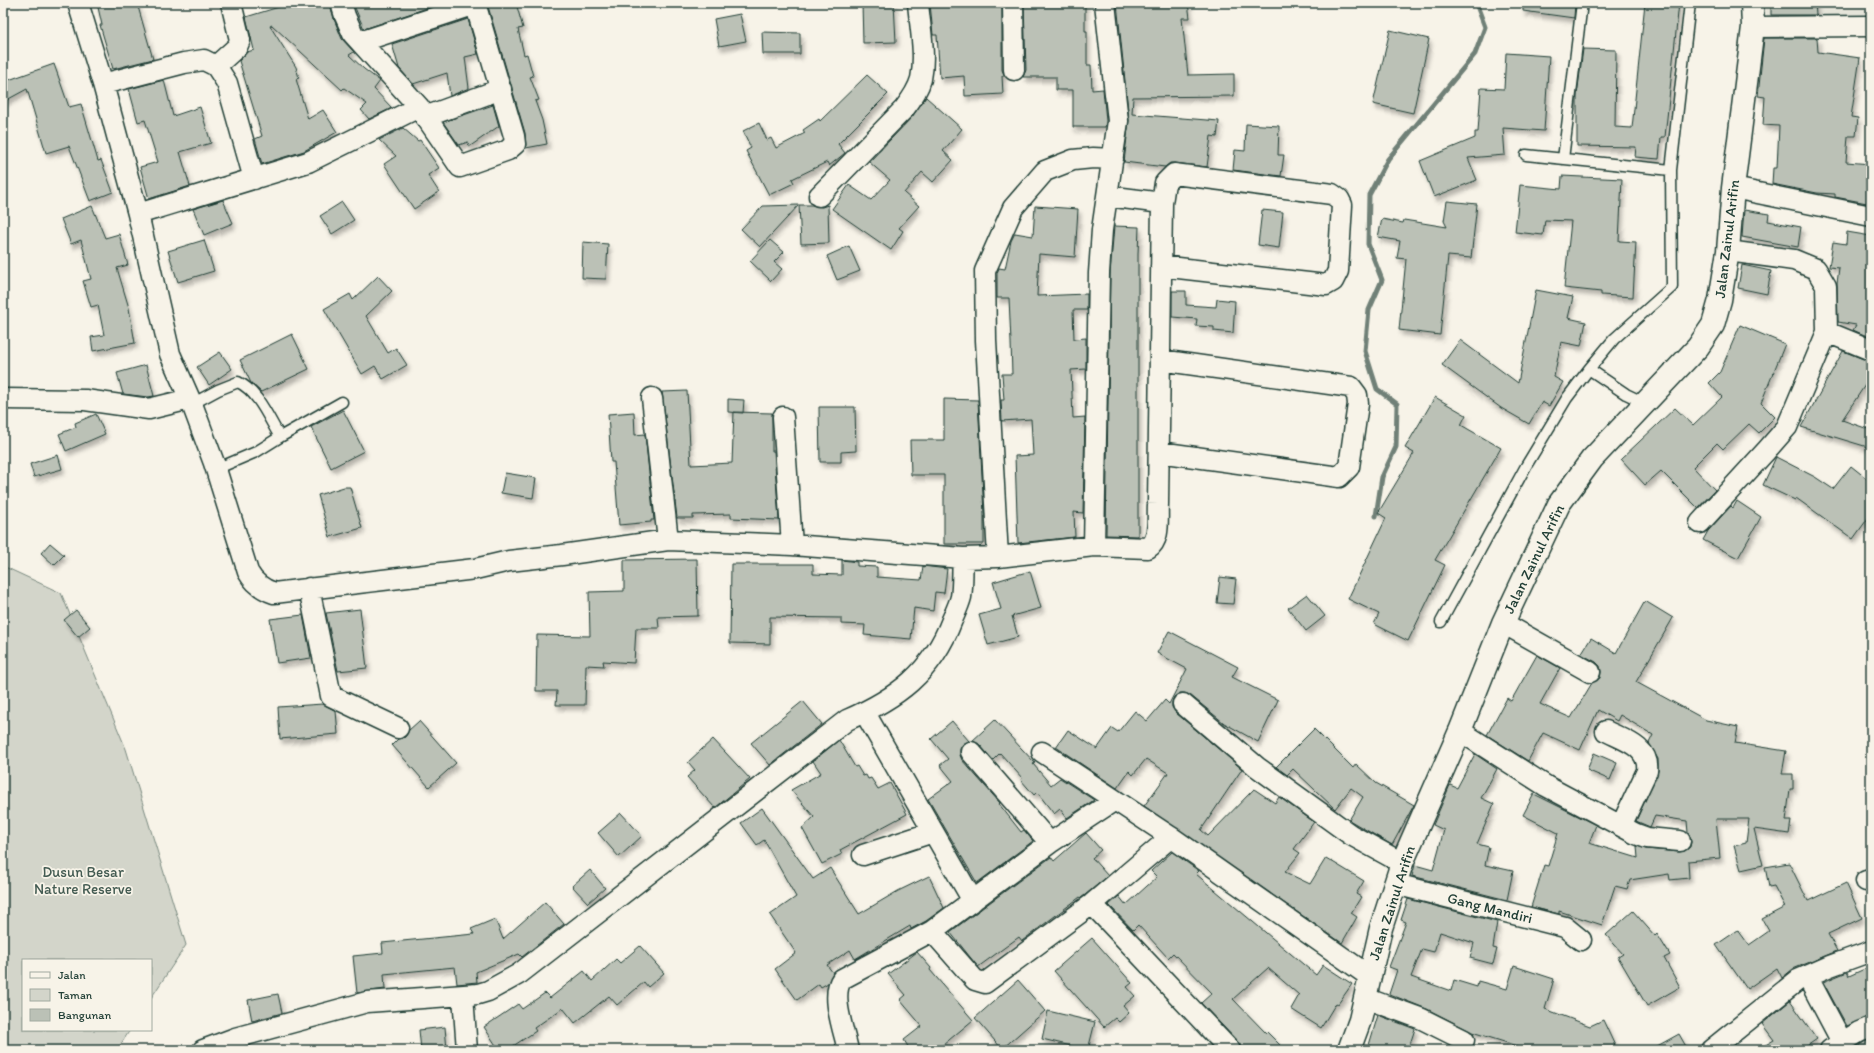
<svg xmlns="http://www.w3.org/2000/svg" width="1874" height="1053" font-family="Itim,sans-serif">
<style>
.built{fill:#e5e4d9}
.green{fill:#d3d5ca;stroke:#79897f}
.lines{fill:none;stroke-linecap:round;stroke-linejoin:round}
.stream{stroke:#6f8077;stroke-width:5}
.building{fill:#bbc1b6;stroke:#1f3d34;filter:url(#shadow)}
.lane-casing{stroke:#1f3d34;stroke-width:13}
.street-casing{stroke:#1f3d34;stroke-width:23}
.secondary-casing{stroke:#1f3d34;stroke-width:25}
.lane{stroke:#f7f3e8;stroke-width:10}
.street{stroke:#f7f3e8;stroke-width:20}
.secondary{stroke:#f7f3e8;stroke-width:22}
.labels{text-anchor:middle;stroke-width:3.5;stroke-linejoin:round;paint-order:stroke}
.street-label{font-size:15px;fill:#1f3d34;stroke:#f7f3e8}
.park-label{font-size:15px;fill:#435b52;stroke:#f7f3e8}
</style>
<defs>
<filter id="shadow"><feDropShadow dx="2.5" dy="4.5" stdDeviation="2" flood-color="#0004"/></filter>
</defs>
<rect width="100%" height="100%" fill="#f7f3e8"/>
<filter id="ink" filterUnits="userSpaceOnUse"><feTurbulence type="fractalNoise" baseFrequency=".025" numOctaves="2"/><feDisplacementMap in="SourceGraphic" scale="8" xChannelSelector="R" yChannelSelector="G"/><feConvolveMatrix kernelMatrix="1 2 1 2 8 2 1 2 1" color-interpolation-filters="sRGB"/></filter>
<g filter="url(#ink)">
<path class="built" d="M1765,3h106v17h-105z"/>
<path class="green" d="M3,566l58,27 65,156 60,196 -35,53v-38h-128v70h107l-13,20h-114z"/>
<g class="lines">
<path class="stream" d="M1376,516l6,-39 14,-30 1,-43 -20,-15 -12,-38 4,-41 13,-30 -14,-36 1,-49 19,-36 87,-105 10,-27 -9,-24"/>
</g>
<path class="building" d="M97,3h40l16,56 -40,10 -13,-44h2z
M292,3h38l4,16 8,20 12,13 -5,3 15,14 16,12 -6,8 18,19 -23,11 -8,-9 6,-6 -23,-16 -2,2 -70,-65 -2,1 26,41 3,11 -3,1 12,40 15,-9 14,22 -33,19 -42,13 -7,-25 7,-3 -23,-75 8,-9 7,-2 -8,-33z
M353,3h89l-78,26z
M487,3h29l7,25 -5,1 6,26 3,-1 6,22 -3,1 9,23 -4,1 7,19 5,24 -21,4 -1,-15z
M862,3h32l2,39 -33,1z
M930,3h72v67l3,6h-3l1,18 -38,2 -1,-20 -24,2 -3,-43h-4z
M1024,3h61v28h2v34h4l1,25 11,-1 3,32 -1,6h-32v-37h-17v-13h-33l3,-7z
M1117,3h71l2,15h-8l6,57 46,-1v22l-101,1 -1,17 87,7 -2,16 -6,-1 -4,31 -32,-4h-5l-5,4 -41,-5 5,-42z
M1523,3h52l-1,15 -51,-7z
M1645,3h34l-14,134h-4l-2,22 -24,-2 1,-10 -59,-1v-51l6,-46 33,1 -1,77 17,1z
M1771,3h44l1,12h-45z
M740,14l6,27 -27,5 -5,-27z
M468,19l10,35 -13,3 4,31 -19,8 -3,-23 -34,11 -14,-16 -7,-24z
M1390,30l39,9 -16,74 -40,-9z
M762,32l38,1v21h-37z
M1764,38h53l1,14 42,6 -9,59 7,1 -2,18h-8l-2,26 25,2 -4,39 -32,-6v-3l-18,-1 -45,-9 1,-16h4l2,-42 -16,-1 2,-28 -7,-1z
M1506,53l43,3 -5,75 -41,-3 2,27 -37,3 9,22 -43,17 -14,-36 55,-23v-6h3l3,-44 23,1z
M54,64l15,43 12,-3 17,57 3,-1 12,32 -23,9 -21,-55 -23,7 -19,-64 -24,13v-20z
M867,75l21,19 -50,50 7,9 -16,13 -2,-4 -35,17 2,4 -25,12 -23,-44 5,-3 -8,-17 16,-8 8,17 4,-2 5,10 29,-15 -2,-3 16,-11 1,2z
M164,80l9,36 27,-9 11,36 -31,9 10,34 -41,13 -9,-32 18,-5 -13,-42 -7,2 -9,-33z
M926,97l36,32 -19,22 10,9 -20,22 -11,-10 -18,21 15,13 -20,22 4,3 -12,19 -59,-41 17,-24 22,15 19,-20 -21,-18 43,-45z
M493,105l6,21 -30,21 -1,-5 -9,3 -16,-23z
M1246,124l33,2 -1,29h6l-3,21 -48,-6 2,-20 10,1z
M403,128l15,13 2,-1 19,28 -11,7 11,17 -25,17 -30,-45 12,-8 -17,-16z
M1562,176l60,3 -3,62 17,1 -3,55 -32,-2v-3l-37,-4 7,-67 -26,-1 -2,15 -28,-3 5,-47 41,4z
M223,200l10,23 -29,12 -11,-26z
M1447,201l30,3 -6,54 -23,-2 -8,79 -41,-5 7,-71 -9,-1 3,-17 -22,-4 4,-18 21,4 1,-3 43,7 -3,-6z
M342,202l12,18 -22,14 -12,-18z
M799,205h13l10,2 6,-2 1,38 -28,1z
M799,205l-39,42 -19,-18 22,-23z
M92,206l13,32 14,-4 9,31 -11,3 12,40 6,35 -42,8 -2,-14 13,-2 -6,-30 -7,2 -8,-26 8,-2 -10,-39 -10,4 -10,-25z
M1035,206l43,3 -3,48 -36,-3 -2,42 50,-2v16h-14l1,29 12,-1v31l-15,1 2,48 12,-1 -2,96 -9,-1 1,25 -57,6 -3,-87 18,-1 -2,-36 -29,2 -1,-21h3l-2,-26h10l-1,-32 -2,-44h-12v-25l2,-5 6,1 6,-28 4,-8 18,3z
M1262,210l21,2 -4,36 -21,-3z
M1744,210l25,4 -1,7 33,6 -3,20 -56,-10z
M1114,226l25,1 -1,27v282l-32,-1 4,-261z
M1847,232l24,4v102l-18,-8 3,-5 -18,-3 -1,-39 2,-15 -10,-1 4,-25 13,2z
M204,240l10,31 -36,11 -10,-31z
M770,240l14,12 -10,10 8,7 -11,12 -21,-20z
M583,242l25,2 -2,35 -24,-1z
M849,246l11,25 -23,9 -10,-24z
M1742,265l29,6 -4,23 -29,-6z
M378,276l14,15 -26,25 22,37 8,-5 11,17 -24,14 -8,-13 -13,8 -38,-65 26,-15 3,6z
M1536,290l37,7 -5,21 18,4 -5,24 -20,-4 -7,35 9,5 -14,24 -7,-4 -13,22 -28,-16 -59,-43 18,-25 58,43z
M1172,291h14v14l30,2 1,-8 18,2 -2,32 -19,-2v-4l-18,-1 1,-7 -25,-2z
M1740,325l45,19 -24,59 14,14 -16,16 -10,-9 -26,25 -6,-6 -24,24 22,23 -17,18 -37,-37 -16,14 -24,-26 54,-51 18,17 29,-28 -13,-14 11,-11z
M292,334l17,35 -48,23 -10,-9 -11,-23z
M1843,351l28,11v14l-29,44 29,10v18l-70,-21z
M220,352l12,17 -23,16 -12,-18z
M146,365l8,31 -6,1 -25,-3 -6,-21z
M687,391l4,74 41,-2 2,-51 38,1v38h2l5,69 -48,-2v-4l-38,1v3h-16l-15,-126z
M1435,397l31,18 -5,10 40,23 -66,112 10,5 -37,76 -34,-17 5,-10 -31,-15 38,-81 -8,-5 36,-60 -9,-5z
M728,399l16,1 -1,13 -15,-1z
M944,399l34,1 6,114v30h-40v-69h-33l-1,-35h34z
M819,407h36l1,44 -15,1v10h-21z
M343,410l21,41 -33,17 -20,-41z
M634,412l1,23 10,-1 9,86h-3v2l-32,3 -5,-63h-3l-3,-48z
M96,414l9,20 -39,17 -7,-17 17,-7 -1,-4z
M58,455l4,14 -28,8 -4,-13z
M1776,457l39,20 18,12 18,-23 20,16v32l-18,25 -57,-41 -1,2 -32,-15z
M505,473l31,5 -3,20 -32,-5z
M344,487h6l12,41 -32,9 -12,-42z
M1737,501l24,16 -23,41 -35,-18 5,-9 23,-25 2,2z
M50,543l14,12 -10,10 -13,-12z
M697,559l1,57 -40,1 1,11h-23l-2,35 -31,-2 1,5 -18,-1 -1,40h-29l1,-14h-21l1,-56 53,1 -1,-44 35,-1v-31z
M842,560l15,2v4l20,1v10l44,3 2,-14 24,3 -3,24 -9,-1 -2,19 -19,-3 -3,31 -47,-4 1,-10 -24,-1v-6l-71,-1v27l-40,-1 1,-79h82v10l29,1z
M1030,571l11,37 -29,8 6,21 -30,8 -9,-30 22,-6 -8,-27z
M1220,577l16,2 -3,25 -16,-1z
M1307,594l18,22 -19,15 -18,-23z
M1645,601l28,17 -37,64 70,38 32,7 -3,16 51,8 -4,23h11v15h-3l-4,32h5l-2,13 -35,-5 9,36 -22,5 -7,-24 12,-3 3,-24h-33l4,39 -32,3 1,17 -19,2 -1,-6 -39,6 -3,9 -12,-3 -13,39 -43,-14v3l-28,-7 13,-42 4,1 10,-33 -35,-18 11,-21 62,31 -7,18 49,15 -1,-12 9,3 33,3 6,-1 5,-4 1,-5 -3,-9 -1,-12 -32,-5 -5,11 -14,-6 22,-50v-12l-9,-16 4,-8 -33,-20 -3,6 -19,-11 -18,40 -37,-17 -15,28 -41,-26 20,-37 4,3 26,-46 23,13 -20,36 31,14 21,-35 8,-5 1,-6 -1,-6 -4,-4 -15,-8 10,-16 25,15z
M360,609l7,59 -29,3 -12,-58z
M76,610l14,17 -12,10 -14,-17z
M303,615l8,43 -34,5 -7,-44z
M1169,631l69,36 -6,10 46,23 -20,42 -34,-19 -34,-28 -5,-2h-5l-6,4 -2,5v5l4,6 66,56 -41,61 7,6 46,-47 21,14 4,-6 35,25 -20,27 6,4 -15,19 25,12 16,-26 38,23 -8,13 5,3 -10,16 6,4 -15,26 -198,-137 24,-33 -22,-14 -13,16 -4,-4 -12,17 -61,-41 12,-17 29,19 15,-21 6,4 17,-21 12,10 18,-21 4,4 18,-35 -30,-16z
M803,701l19,23 -52,41 -19,-22z
M323,704l13,7 2,23 -58,5 -2,-32z
M995,720l40,43 -2,1 18,21 9,-7 34,22 -27,18 -7,-9 -6,5 -17,-22 -3,3 -13,-15 1,-2 -22,-25 -7,7 -14,-16 -7,-3z
M419,721l37,42 -27,24 -37,-42 6,-6 7,-2 4,-7z
M952,721l17,20 -6,3 -3,5v6l2,5 38,43 -1,1 22,28 3,-2 9,11 -56,42 -49,-84 25,-18 -13,-16 8,-6 -17,-20z
M1314,729l39,39 3,-4 20,19 38,22 -22,40 -43,-25 14,-23 -12,-9 -16,21 -42,-40 -6,6 -11,-8z
M713,739l37,40 -35,29 -28,-31 8,-7 -7,-8z
M839,740l16,27 2,-1 6,10 3,-1 2,4 3,-1 7,11 12,-6 17,31 -67,36 2,4 -20,10 -20,-36 12,-11 -23,-27 30,-17 -8,-12z
M1594,753l23,10 -7,17 -23,-10z
M1475,754l22,15 -16,29 13,6 -17,40 12,3 -4,18 28,6 -6,29 -95,-24 3,-11 18,5 11,-40 -11,-5 17,-40 7,3z
M762,808l51,71 17,-11 29,46 39,-23 31,-15 15,32 -18,13 -15,8 -1,-3 -55,33 -5,-9 -23,15 6,8 -5,10 -7,4 -2,-3 -22,16 -22,-31 21,-16 -26,-38 26,-18 -32,-57 -7,5 -16,-22z
M621,813l21,23 -23,21 -21,-24z
M1086,833l15,17 -9,8 16,18 -23,19 -4,3 -1,-1 -58,44 -3,-4 -41,30 -28,-35 101,-75 3,4z
M1172,852l27,19 -3,3 120,101 7,-10 29,19 -14,20 -2,-1 -15,25 -30,-19 8,-14 -31,-27 -35,31 33,34 1,-1 18,18h-44l-3,-8 -37,-39 11,-10 -39,-40 -5,5 -30,-33 -5,5 -24,-25 10,-9 7,9 31,-28 -6,-6z
M1789,863l19,38 38,-18 16,35 -34,16 9,17 -44,18 -11,9 -5,-10 -30,21 -31,-44 22,-15 11,15 20,-14 -7,-12 23,-12 -11,-21 -5,1 -4,-20z
M590,870l15,18 -17,15 -16,-17z
M1408,899l89,23 -4,26 4,1 -4,15 -23,-6 4,-15 -34,-11 -6,20 -12,-3 -11,28 40,14 3,-11 23,7 1,-6 29,8 7,-23 40,13 -9,30 45,17 13,-6 14,30h-87l-58,-18 -45,-23 -38,-15 8,-24 -8,-3 17,-45 -5,-2z
M545,902l19,22 -42,33 -3,-3 -43,18 1,10 -20,2 -2,-17 -71,7 1,15 -28,4 -4,-37 30,-3 -1,-10 92,-9 -3,-5 24,-10 8,20z
M1633,911l22,25 2,-2 13,21 -6,3 16,29 -33,19 -29,-49 5,-3 -17,-19z
M1092,938l40,45 -5,4 8,9 -12,10 6,7 -10,9 -4,-4 -11,9 -50,-56z
M640,946l24,27 -16,14 -4,-5 -27,23 -8,-9 -34,27 -12,-15 -29,20 2,3 -29,19h-8l-15,-23 34,-23 4,5 23,-16 5,5 34,-27 8,10 24,-22 4,4z
M917,952l14,16 -1,2 43,50 -36,30h-27l-6,-10 18,-14 -22,-26 6,-5 -18,-21z
M1871,966v50l-24,10 -24,-44 24,-10 2,4z
M1018,980l27,31 -43,38 -27,-31z
M278,994l4,19 -30,8 -4,-21z
M1790,1001l27,38 -16,11h-44l17,-10 -12,-16z
M1048,1011l47,11 -7,28 -46,-11z
M1378,1015l37,14 -7,21h-24l-15,-5z
M445,1027l2,23h-26l-2,-20z
M1679,1034l9,16h-38z
M1871,1039v11h-19l12,-8z"/>
<g class="lines">
<defs>
<path id="lane" d="M1526,155l145,15
M1563,159l19,-156
M1589,369l37,25 19,9
M192,404l26,-14 20,-8c20,9 31,37 42,55l-24,15 -40,17
M280,437l62,-35
M1441,622l85,-156 41,-68 22,-29 25,-30 58,-52 -1,-117 19,-167"/>
<path id="street" d="M78,3l25,81 35,130 32,140 22,50 22,59 34,109c6,11 14,17 26,21l201,-24 34,-8 53,-6 106,-15 124,5 171,13 35,-1 96,-11 54,2c13,-8 9,-30 10,-44l4,-301 -55,-7
M341,3l4,13 8,18 66,73 41,60 48,-17 7,-6 -1,-8 -39,-133
M1013,3l1,67
M1753,27l118,-1
M360,42l116,-38
M216,66l21,-19 3,-7 -9,-37
M103,84l81,-21 20,-3 12,6 11,17 27,96
M425,117l76,-28
M1733,188l138,28
M819,196l85,-87c7,-9 14,-19 17,-30 5,-24 -1,-52 -3,-76
M138,214l170,-52 111,-55
M1161,266l165,19 7,-4 5,-10 4,-66 -3,-6 -7,-5 -158,-20 -9,9 -3,20
M1827,332l44,18
M652,398l16,142
M3,399l82,1 64,9 41,-10
M783,417l9,128
M1159,452l180,25 10,-10 9,-63 -1,-9 -6,-8 -191,-27
M1700,523l66,-72 21,-24 40,-95 -1,-46 -10,-17 -22,-9 -66,-9
M1094,546l5,-273 3,-43 16,-109 -13,-118
M998,557l-12,-217 -1,-69 28,-63 32,-37 28,-11 20,-2 20,1
M309,588l22,108 67,32
M1503,623l87,49
M1183,704l74,63 94,68 51,28
M865,713l108,188
M1460,731l86,55 90,48 11,4 33,3
M1606,731c18,9 44,16 41,40l-26,55
M971,752l79,91
M1042,752l129,85 198,139
M863,855l70,-23
M1866,881l5,-1
M1395,884l170,43 16,13
M1092,904l138,146
M932,931l43,49 10,3 107,-79 79,-67
M1807,976l35,66
M463,996l4,54
M1365,998l57,21 42,21
M203,1050l32,-12 132,-36 111,-8 10,-3 31,-17 328,-254c50,-22 85,-47 105,-100 3,-7 7,-15 9,-23 2,-12 1,-27 2,-39
M848,1050c-4,-19 -18,-55 -6,-71l90,-48 118,-88 65,-43
M1711,1050l87,-70 32,-14 41,-15
M1830,1050l29,-18 12,-5"/>
<path id="secondary" d="M1349,1050l11,-30 21,-92 21,-65 58,-132 43,-108 56,-119 33,-45 106,-112 15,-22 7,-25 8,-49 5,-63 20,-161 -1,-24"/>
</defs>
<use href="#lane" class="lane-casing"/>
<use href="#street" class="street-casing"/>
<use href="#secondary" class="secondary-casing"/>
<use href="#lane" class="lane"/>
<use href="#street" class="street"/>
<use href="#secondary" class="secondary"/>
</g>
</g>
<g class="labels">
<g class="street-label">
<text transform="translate(1727 239) rotate(-83)" y="5">Jalan Zainul Arifin</text>
<text transform="translate(1534 559) rotate(-64)" y="5">Jalan Zainul Arifin</text>
<text transform="translate(1392 903) rotate(-72)" y="5">Jalan Zainul Arifin</text>
<text transform="translate(1490 908) rotate(14)" y="5">Gang Mandiri</text>
</g>
<g class="park-label">
<text x="83" y="877">Dusun Besar<tspan x="83" dy="17">Nature Reserve</tspan></text>
</g>
</g>
<rect width="1874" height="1053" fill="none" stroke="#f7f3e8" stroke-width="16"/>
<rect x="8" y="8" width="1858" height="1037" fill="none" stroke="#1f3d34" stroke-width="1.5" filter="url(#ink)"/>
<rect x="22" y="959" width="130" height="72" fill="#f7f3e8" stroke="#a1aaa0"/>
<rect x="30" y="972" width="20" height="6" fill="#f7f3e8" stroke="#a1aaa0"/>
<text x="58" y="979" font-size="12" fill="#1f3d34">Jalan</text>
<rect x="30" y="989" width="20" height="12" fill="#d3d5ca" stroke="#a1aaa0"/>
<text x="58" y="999" font-size="12" fill="#1f3d34">Taman</text>
<rect x="30" y="1009" width="20" height="12" fill="#bbc1b6" stroke="#a1aaa0"/>
<text x="58" y="1019" font-size="12" fill="#1f3d34">Bangunan</text>
</svg>
